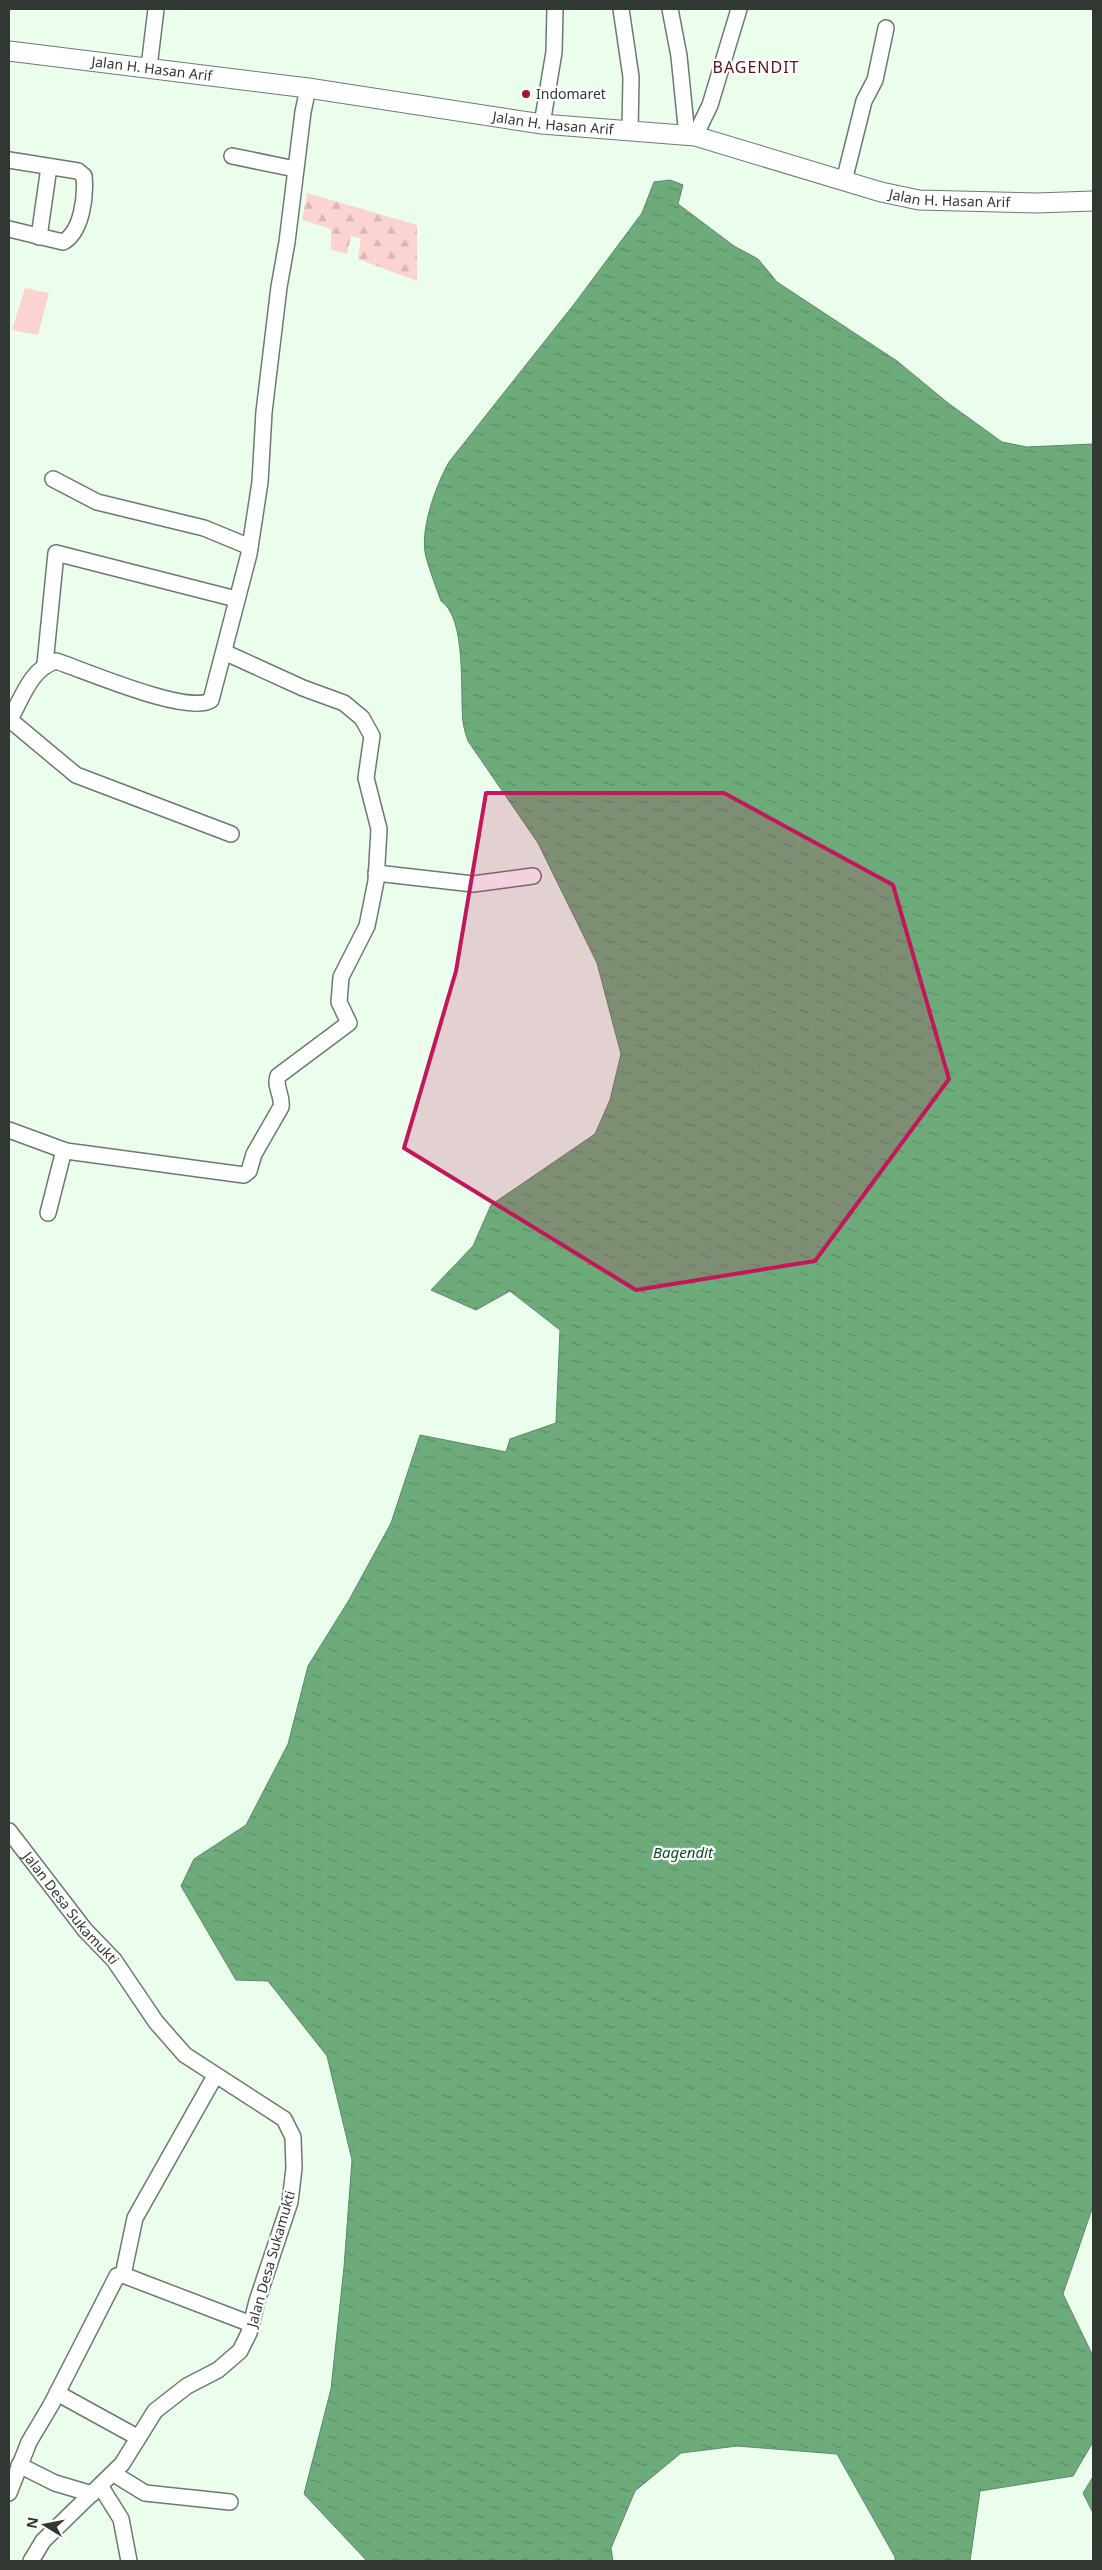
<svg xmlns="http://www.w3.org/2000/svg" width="1102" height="2570" font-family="'Noto Sans',sans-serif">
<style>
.forest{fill:url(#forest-firs)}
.pitch{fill:#fbd3d2}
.water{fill:url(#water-ripples);stroke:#5b8964}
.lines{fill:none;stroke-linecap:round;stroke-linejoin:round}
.minor-casing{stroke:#6a7b6d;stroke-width:18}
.major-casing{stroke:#6a7b6d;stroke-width:21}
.minor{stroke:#fff;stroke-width:15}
.major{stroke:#fff;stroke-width:19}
.marked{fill:#c2185b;fill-opacity:0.2;stroke:#c2185b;stroke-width:4;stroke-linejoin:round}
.poi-dot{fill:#a91131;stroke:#fff;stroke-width:2}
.labels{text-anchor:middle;stroke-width:4.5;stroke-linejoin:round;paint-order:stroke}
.street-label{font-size:14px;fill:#313832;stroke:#fff}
.poi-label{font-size:14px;fill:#313832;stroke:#fff;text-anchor:start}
.water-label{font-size:15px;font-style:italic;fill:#065123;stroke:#fff}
.quarter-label{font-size:16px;letter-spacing:1px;fill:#57121b;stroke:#fff}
</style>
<defs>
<pattern id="forest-firs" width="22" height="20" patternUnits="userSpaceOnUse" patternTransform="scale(1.25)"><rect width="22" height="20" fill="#fbd3d2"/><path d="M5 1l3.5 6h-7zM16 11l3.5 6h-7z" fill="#d8b6b5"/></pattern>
<pattern id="water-ripples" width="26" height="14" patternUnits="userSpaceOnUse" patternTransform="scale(1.25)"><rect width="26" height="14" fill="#6dac7a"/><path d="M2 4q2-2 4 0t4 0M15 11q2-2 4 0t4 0" fill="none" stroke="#5a8d65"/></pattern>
</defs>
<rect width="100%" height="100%" fill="#ebfeee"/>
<path class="forest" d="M307,193l110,32v56l-59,-22 3,-21 -10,-2 -4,18 -16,-4v-21l-29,-9z"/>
<path class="pitch" d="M25,288l24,5 -11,42 -26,-5z"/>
<path class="water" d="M670,180l13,5 -5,19 56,42 24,13 19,23 120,79 51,42 54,39 25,5 66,-3v1762l-30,88 30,62v86l-20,34 -93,15 -10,70h-75v-4l-58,-103 -100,-8 -56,7 -46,38 -24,57 2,13h-246l-63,-67 27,-105 13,-122 8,-107 -25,-104 -59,-75 -32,-1 -55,-94 13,-27 52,-34 42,-81 20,-78 41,-66 42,-77 29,-88 86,17 4,-13 46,-16 4,-93 -50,-39 -34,19 -45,-20 42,-44 18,-41 104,-71 15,-34 11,-46 -24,-91 -59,-120 -70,-102c-2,-6 -4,-12 -5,-19 -3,-28 4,-104 -22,-121 -5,-14 -11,-29 -15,-44 -7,-26 10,-72 23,-95l126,-159 67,-90 12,-31z
M1093,2477v36l-10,-20z"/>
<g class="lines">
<defs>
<g id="minor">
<path d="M621,9l10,68 -1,54"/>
<path d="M670,9l9,47 8,80"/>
<path d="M149,67l7,-58"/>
<path d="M542,124l12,-72 1,-43"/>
<path d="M695,136l15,-31 29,-96"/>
<path d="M232,156l63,13"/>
<path d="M9,160l69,11 6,5c2,20 -2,56 -21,66l-54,-13"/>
<path d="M844,181l20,-80 11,-21 11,-52"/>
<path d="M39,237l10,-70"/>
<path d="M53,479l44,23 107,26 46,19"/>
<path d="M45,664l11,-111 180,46"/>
<path d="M10,720l66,55 155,59"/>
<path d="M9,721c13,-22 21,-52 47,-60 28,9 133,55 155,39l38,-146 11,-72 4,-70 15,-125 8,-45 16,-130 5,-24"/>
<path d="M376,873l97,11 60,-8"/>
<path d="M9,1130l57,21 178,24 5,-4 5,-17 27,-47c2,-11 -7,-21 -3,-31l71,-53 -10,-21 2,-25 26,-51 9,-45 3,-52 -13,-51 6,-42 -10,-18 -18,-15 -41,-15 -79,-36"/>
<path d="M48,1213l16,-63"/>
<path id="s1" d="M9,1831l76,99 29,30 42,62 29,33 99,64 9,18 1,31 -4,34 -33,99 -8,32 -9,18 -22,19 -31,16 -32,25 -33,53 -79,77 -12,20"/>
<path d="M123,2275l12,-57 80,-142"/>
<path d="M57,2393l80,44"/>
<path d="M19,2465l36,18 37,11"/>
<path d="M114,2474l31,19 85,9"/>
<path d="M101,2487l20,32 8,42"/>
<path d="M9,2493l20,-51 22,-37 66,-129 6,-1 128,49"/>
</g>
<g id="major">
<path id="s2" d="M9,51l299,37 234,36 153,12 186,56 38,8 118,3 56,-2"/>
</g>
</defs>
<use href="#minor" class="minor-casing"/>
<use href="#major" class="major-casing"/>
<use href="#minor" class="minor"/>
<use href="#major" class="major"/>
</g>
<path class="marked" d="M486,793h238l169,92 56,194 -134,182 -179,29 -232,-142 52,-177z"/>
<circle class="poi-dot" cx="526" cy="94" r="5"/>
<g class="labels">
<g class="street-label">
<text dy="5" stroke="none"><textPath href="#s2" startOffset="144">Jalan H. Hasan Arif</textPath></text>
<text dy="5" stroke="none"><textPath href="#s2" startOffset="549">Jalan H. Hasan Arif</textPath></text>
<text dy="5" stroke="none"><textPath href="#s2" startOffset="955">Jalan H. Hasan Arif</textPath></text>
<text dy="5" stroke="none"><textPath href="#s1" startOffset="99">Jalan Desa Sukamukti</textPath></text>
<text transform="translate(271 2259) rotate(-74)" y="5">Jalan Desa Sukamukti</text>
</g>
<g class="poi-label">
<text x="536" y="99">Indomaret</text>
</g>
<g class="water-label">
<text x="683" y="1858">Bagendit</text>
</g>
<g class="quarter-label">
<text x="756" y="73">BAGENDIT</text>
</g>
</g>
<rect width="1102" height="2570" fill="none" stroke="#313832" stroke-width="20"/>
<g transform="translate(45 2525) rotate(280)" stroke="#ffffff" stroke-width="4" paint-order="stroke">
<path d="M0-4L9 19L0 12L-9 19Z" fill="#313832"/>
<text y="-8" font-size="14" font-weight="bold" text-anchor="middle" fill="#313832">N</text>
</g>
</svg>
